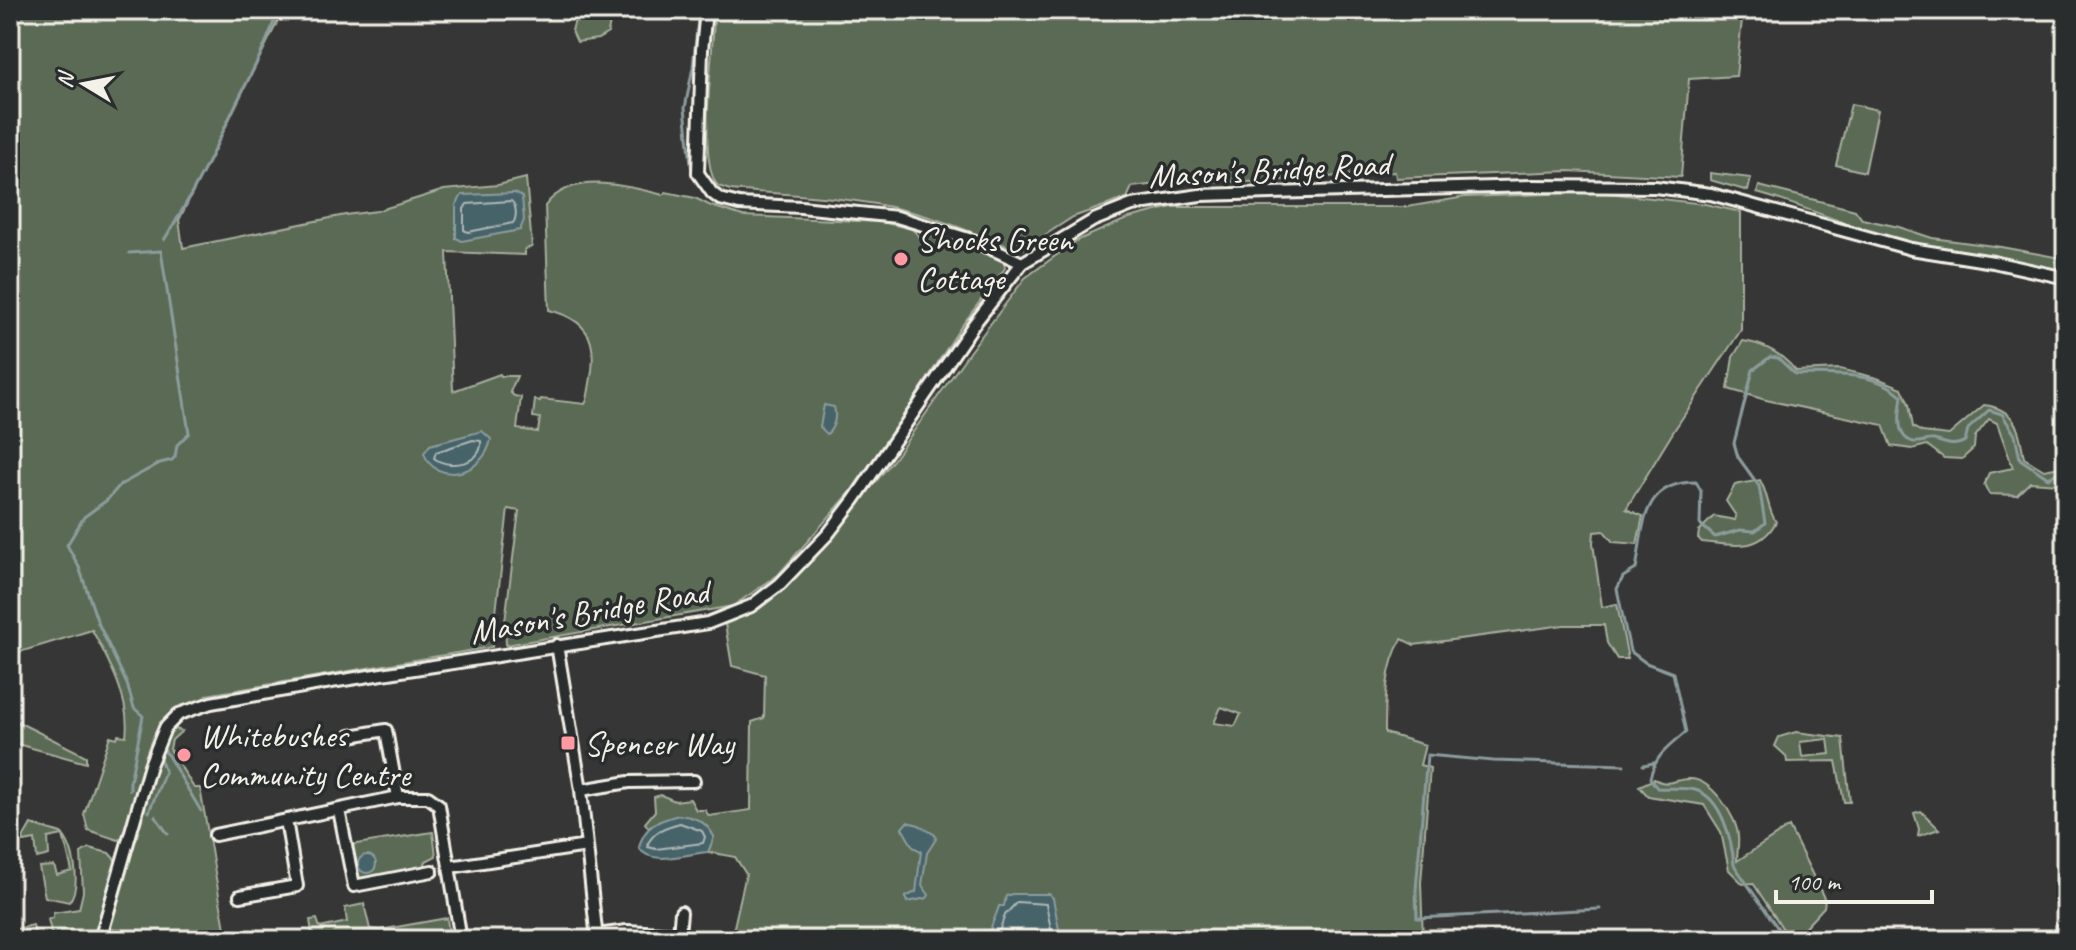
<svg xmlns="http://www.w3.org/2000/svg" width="2076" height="950" font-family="Caveat,sans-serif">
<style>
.green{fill:#5a6b54;stroke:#a7ae9e;stroke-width:2;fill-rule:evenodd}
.water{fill:#47636b;stroke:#8c9c9d;stroke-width:2}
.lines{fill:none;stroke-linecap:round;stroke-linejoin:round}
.shore{stroke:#afb8b6;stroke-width:2}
.stream{stroke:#8c9c9d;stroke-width:3}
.minor-casing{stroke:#f4f1e8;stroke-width:16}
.minor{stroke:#2a2d2e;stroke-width:10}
.poi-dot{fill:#ff9aa2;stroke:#2a2d2e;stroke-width:3}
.labels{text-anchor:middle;stroke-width:7;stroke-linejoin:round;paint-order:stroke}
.street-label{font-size:34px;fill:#f4f1e8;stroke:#2a2d2e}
.poi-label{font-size:34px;fill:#f4f1e8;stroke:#2a2d2e;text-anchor:start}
</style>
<rect width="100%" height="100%" fill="#373636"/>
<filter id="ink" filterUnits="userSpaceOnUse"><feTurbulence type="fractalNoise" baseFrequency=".0125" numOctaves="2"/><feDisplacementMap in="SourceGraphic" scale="16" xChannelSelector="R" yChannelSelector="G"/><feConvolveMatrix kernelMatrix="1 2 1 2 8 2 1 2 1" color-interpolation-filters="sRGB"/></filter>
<g filter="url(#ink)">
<path class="green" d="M10,10h271l-4,13 -98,197 4,28 162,-33 32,-4 67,-21 54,-5 28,-7 6,69 -7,2v6l-78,-3 6,139 47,-17 1,2h16l-7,16 4,4 7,1 -4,32 21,3 2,-14 -7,-1 2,-17 5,1 1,-2 44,5 2,-4c8,-43 16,-77 -38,-90l-4,-104c26,-36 82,-20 118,-11l3,-3 29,6 16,8 32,10 139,6 30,7 8,8 9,-3 75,27 1,7 -45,60 -50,78 -61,88 -71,81 -45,31 -227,39 -1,-24 14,-110 -11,-2 -16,138 -285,48 -1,3c-12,4 -25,7 -35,15 -30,24 -33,87 -45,121l-8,6 -30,-10 -4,-16 26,-78 7,2 1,-3 8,1c5,-36 -17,-75 -34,-106l-82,25zM456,205l68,15 -68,18z
M581,10h31l-4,23 -10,6 -21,3 -5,-11 5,-19z
M714,10h1029l-7,66 -47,3 -8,98 -113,-6 -172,7 -1,-6 -137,10 -74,-1 -52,6 -5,11 -54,19 -50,32h-8c-37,-14 -73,-30 -111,-39 -57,-14 -116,-15 -174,-20l-12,-4c-22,-23 -3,-139 -4,-176z
M1851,104l27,6 -13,62 -29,-7z
M1710,173l41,5 -3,13 -38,-11z
M1759,186l96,24 7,9 37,8 33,11 69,9 65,12v12c-60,-15 -121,-19 -181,-35 -43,-12 -84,-31 -128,-43z
M1599,192l106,12 36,8v118l-66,99 -49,80 17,7 -6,28 -24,-2 -9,-11 -10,1 -1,11 9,64 15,-3 11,55h-11l-10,-16 -3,-18h-40l-150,20 -12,-6c-17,26 -17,64 -17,94l40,12 -5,20 10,3 -9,115 2,57h-692l15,-66 -11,-17 -27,-5 6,-15c-13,-27 -43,-23 -66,-10l-3,-4 10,-12 -1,-14 7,-2 14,6 15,-2 6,11h9l4,6 42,-6 1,-88 12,-4 1,-43 -33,-9 -7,-42 33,-14 23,-18 38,-39 75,-94 76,-108 55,-73 51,-37 53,-23 43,-11h235l58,-10zM1221,707l20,7 -6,12 -21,-3z
M1743,341c22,3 40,14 53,30l44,-2 37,9 25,10 7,16 4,23 9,5 27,3 35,-30c33,4 35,25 40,53l20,12 22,-4v15l-7,3 -29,-2 -13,13 -28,-1 -5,-10 5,-11 24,-5 -16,-45 -8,-4 -14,18 -1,11 -12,11 -18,-1 -17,-13 -15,4 -21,-3 -8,-21 -117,-25 -38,-11 5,-32z
M1760,480c9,16 7,28 16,42 -17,31 -43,23 -74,20l-4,-4 1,-7 15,-15 21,4 1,-4 -10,-15 9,-16z
M10,718l76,38v7l-76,-21z
M172,728l10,3 -10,9 -2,9 24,39h6l27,152h-122l48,-170z
M1796,732l47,6 7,64h-6l-8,-41 -49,1 -1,-6 -11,-10 4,-9zM1828,739l2,15 -28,3 -2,-15z
M1654,779c17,9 21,-1 37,0 21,1 46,38 47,57 1,8 -1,17 -1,25l52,-34 36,73 -1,7 -24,26 3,7h-13l-37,-57 -10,1 -14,-14 -8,-38 -17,-27 -56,-9 -9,-10z
M1921,811l18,18 -21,7 1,-7 -5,-16z
M31,824l30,9c13,13 21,53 8,69l-24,-5 -6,-30 15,-1 3,9 15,-4 -9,-36 -15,3 1,17 -12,3 -2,-18 -11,2 -1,-4z
M433,832l3,24 -10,5 -3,9 -63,10 -3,-2 -7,-33z
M89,848l20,5 7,8 -21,79h-42l-5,-21 5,-1v-5l26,-4 4,-17 -2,-39z
M364,904l6,25 10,1 67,-12 3,22h-142l5,-1 -3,-19 7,-1 3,9 27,-6 -2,-14z
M33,925l3,12 -26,3v-4l3,-2 -1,-4z"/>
<path class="water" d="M515,193l7,4 2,23 -4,10 -58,11 -6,-3v-33l6,-10z
M824,405l10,2c3,10 0,21 -7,27l-7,-7z
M482,431l9,8c-7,37 -56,47 -67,14l6,-8z
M679,815c17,2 28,7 35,22l-6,15c-19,1 -57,15 -69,-4 4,-22 20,-28 40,-33z
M907,822l12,3 16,10 1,4 -9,14 -5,32 7,10 -2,3 -20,4 -2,-5 11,-5 5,-41 -8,-4 -11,-19z
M358 864a9 9 0 1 1 18 0a9 9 0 1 1-18 0Z
M1012,894h37l4,4 8,42h-73c0,-10 8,-23 11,-34h5l2,-10z"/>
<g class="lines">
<path class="shore" d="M511,201c6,4 6,17 2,22l-45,9 -4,-2v-21l3,-5z
M473,440l8,1c2,23 -32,29 -47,17l2,-6z
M680,823l22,8 3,6 -2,6 -47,6 -8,-2v-4c8,-13 17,-16 32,-20z
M996,940l9,-25 12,-13 29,2 7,36"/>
<path class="stream" d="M692,173l-7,-65 8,-41 6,-57
M164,240c28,-43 51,-91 73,-138 15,-30 31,-60 41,-92
M129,253l32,-2 28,182 -12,12 -2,12 -3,3 -12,3 -40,22 -13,15 -23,17 -17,28 12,22 19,56 29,61 7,24 9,8 -13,66v8
M1643,765l11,-2
M149,812l16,-40 -5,-14 4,-9 37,62
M155,816l13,18
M1600,909l-183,9 -1,-28 11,-135 66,6 131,4
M1786,940l-52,-75c-2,-24 -12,-68 -39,-75 -11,-3 -26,-1 -38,-2l-7,-10c5,-22 19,-32 36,-46l-13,-59 -27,-10 -16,-12 -13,-62 6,-12 13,-8c8,-43 5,-87 60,-87l5,9 -1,33 15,13 25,-7 15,1 10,-8 -6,-37 -21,-29 -4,-14 19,-73 17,-13 8,1 17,16c34,1 81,-4 107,22 -2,14 -8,42 12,46 7,1 14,-3 20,-2 13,3 19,8 31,1l3,-12 21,-19 13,4 13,21 5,24 28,19 18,-10"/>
<defs>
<path id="minor" d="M706,10l-4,40 -4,123 14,20 8,6 19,5 62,3 96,10 78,24 47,22
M557,645l24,145 16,150
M350,736l36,-6 12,67
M581,790l48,-8 65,-1
M339,810l15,76 78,-15
M215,835l183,-38h30l11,8 22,135
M450,867l137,-21
M240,896l57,-10 -11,-66
M597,935l30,-4 52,3 2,-22
M100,940l50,-175 15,-37 14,-14 32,-11 120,-21 377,-59 43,-17 29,-22 48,-50 26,-34 120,-176 48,-61 72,-43 38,-15 68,-10 332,-9 123,1 56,7 200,55 82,13 73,16"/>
</defs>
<use href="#minor" class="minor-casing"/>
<use href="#minor" class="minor"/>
</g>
</g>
<g class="poi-dot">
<circle cx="901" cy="259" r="8"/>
<rect x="560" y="735" width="16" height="16" rx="4"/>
<circle cx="184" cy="755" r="8"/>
</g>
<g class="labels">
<g class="street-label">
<text transform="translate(1269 169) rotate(-3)" y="12">Mason's Bridge Road</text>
<text transform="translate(589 611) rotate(-10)" y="12">Mason's Bridge Road</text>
</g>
<g class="poi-label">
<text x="917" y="251">Shocks Green<tspan x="917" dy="39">Cottage</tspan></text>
<text x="200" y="747">Whitebushes<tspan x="200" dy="39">Community Centre</tspan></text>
<text x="584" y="755">Spencer Way</text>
</g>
</g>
<rect width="2076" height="950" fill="none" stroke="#2a2d2e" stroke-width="40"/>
<rect x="20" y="20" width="2036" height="910" fill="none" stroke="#f4f1e8" stroke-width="3" filter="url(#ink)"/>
<g transform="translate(84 84) rotate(280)" stroke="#2a2d2e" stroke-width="6" paint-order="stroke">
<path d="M0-6L14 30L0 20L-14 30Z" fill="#f4f1e8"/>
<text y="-12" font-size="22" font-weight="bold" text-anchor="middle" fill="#f4f1e8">N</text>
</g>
<path d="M1776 890v12h156v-12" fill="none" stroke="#f4f1e8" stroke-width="4"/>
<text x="1788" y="890" font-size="24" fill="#f4f1e8" stroke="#2a2d2e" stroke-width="6" paint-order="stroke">100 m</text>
</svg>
